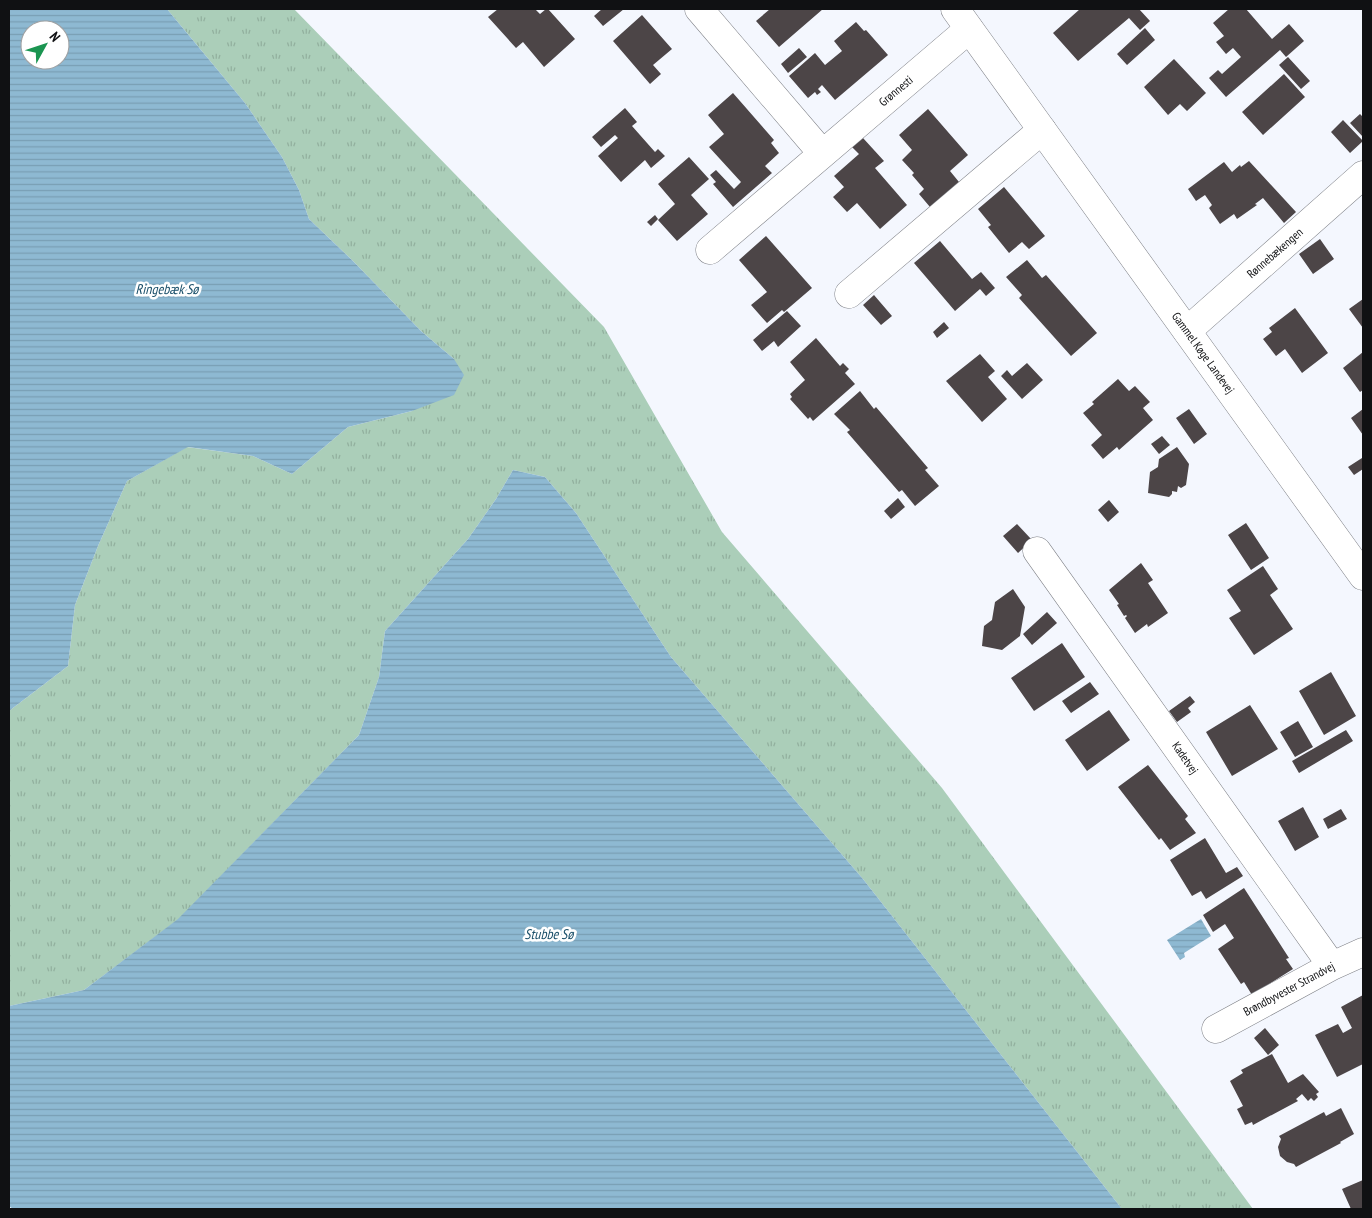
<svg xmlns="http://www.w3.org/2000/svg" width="1372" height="1218" font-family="'PT Sans Narrow',sans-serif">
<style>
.grass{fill:url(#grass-tufts)}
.water{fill:url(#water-rules);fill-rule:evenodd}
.building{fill:#4c4547}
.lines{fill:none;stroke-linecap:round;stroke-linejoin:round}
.minor-casing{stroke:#7f8187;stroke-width:29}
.major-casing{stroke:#7f8187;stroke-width:29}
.minor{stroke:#fff;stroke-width:28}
.major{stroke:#fff;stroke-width:28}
.labels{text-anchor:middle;stroke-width:5;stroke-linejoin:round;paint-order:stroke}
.street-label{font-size:12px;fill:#101113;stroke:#fff}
.water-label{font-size:14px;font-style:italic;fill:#1b506a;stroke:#fff}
</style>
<defs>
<pattern id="grass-tufts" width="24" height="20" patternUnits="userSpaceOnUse" patternTransform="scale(1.25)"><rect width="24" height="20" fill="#abceb9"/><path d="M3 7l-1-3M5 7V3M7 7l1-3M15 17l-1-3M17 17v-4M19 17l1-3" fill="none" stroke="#92b09e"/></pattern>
<pattern id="water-rules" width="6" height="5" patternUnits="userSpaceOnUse" patternTransform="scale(1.25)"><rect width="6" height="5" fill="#8eb9d2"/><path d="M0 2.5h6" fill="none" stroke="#799eb3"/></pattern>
</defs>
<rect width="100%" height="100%" fill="#f4f7fe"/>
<path class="grass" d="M167,9h127l310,318 118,205 220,256 311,421h-131l-259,-330 -192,-222 -95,-144 -31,-36 -32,-7 -17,29 -28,40 -83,92 -6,46 -20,58 -180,184 -95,71 -75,16v-295l59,-45 7,-61 23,-59 29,-65 60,-34 66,9 39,18 56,-47 64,-16 42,-52 -33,-28 -68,-70 -44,-42 -10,-29 -17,-33 -37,-54z"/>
<path class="water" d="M9,9h158l78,94 37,54 17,33 10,29 44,42 68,70 33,28 10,16 -10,20 -42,16 -64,16 -56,47 -39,-18 -65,-9 -61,34 -29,65 -23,59 -7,61 -59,45zM30,30h30v30h-30z
M513,470l32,7 31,36 95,144 192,222 259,330h-1109l-4,-3v-200l75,-16 94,-71 181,-184 20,-58 6,-46 83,-92 28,-40z
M1201,919l10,17 -27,17 1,4 -5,3 -13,-20z"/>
<path class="building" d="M498,9h37l5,5 6,-5h2l27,30 -31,28 -21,-25 -7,6 -28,-31z
M602,9h22l-21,17 -9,-10z
M770,9h53l-44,38 -23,-26z
M1080,9h59l11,12 -10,9 -11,-12 -51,43 -25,-28z
M1229,9h17l26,30 17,-15 15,17 -18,16 -6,-7 -54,47 -17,-19 9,-8 4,4 19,-17 -8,-9 -7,6 -10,-12 8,-6 -11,-13z
M642,15l30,34 -19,16 8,9 -11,10 -37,-43z
M856,22l8,9 2,-1 22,25 -53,45 -13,-15 -4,4 3,3 -4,3 -2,-3 -7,6 -19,-22 26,-23 10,12 17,-14 -8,-10z
M1145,28l10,12 -28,25 -10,-11z
M799,48l8,9 -19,16 -7,-9z
M1288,57l22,24 -9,8 -22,-24z
M1174,59l32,34 -19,18 -7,-7 -12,11 -24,-28z
M1284,74l21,23 -42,38 -21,-23z
M733,93l41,47 -3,3 8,10 -14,13 7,7 -39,34 -20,-23 3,-2 -6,-7 6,-5 18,19 7,-7 -32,-35 15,-13 -16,-19z
M625,108l12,14 -5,4 23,26 3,-3 7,7 -14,12 -6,-8 -24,22 -23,-26 20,-18 -3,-3 -14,12 -9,-10z
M928,109l40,46 -18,16 9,11 -29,25 -11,-13 5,-5 -12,-14 2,-2 -12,-13 10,-10 -13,-15z
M1360,114l3,3v20l-13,-14z
M1343,120l20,21 -13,12 -19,-21z
M863,138l21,23 -9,7 32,37 -27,24 -23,-26 -10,9 -14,-15 11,-10 -10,-11 25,-22 -7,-7z
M689,157l20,22 -18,16 17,19 -31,27 -19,-21 17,-16 -17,-20z
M1249,161l47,51 -12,11 -21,-25 -8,6 2,1 -20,14 -3,-5 -14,10 -11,-16 3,-3 -7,-10 -9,6 -8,-12 36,-27 8,10 8,-7 1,2z
M1004,187l41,49 -16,13 -7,-7 -13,11 -21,-26 3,-2 -13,-16z
M655,215l3,4 -7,7 -4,-4z
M766,236l46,52 -28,24 -2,-2 -15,13 -16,-18 16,-13 -28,-32z
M1320,239l14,20 -21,15 -14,-20z
M940,241l32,38 9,-7 14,16 -9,8 -6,-7 -25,22 -41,-48z
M1027,260l15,18 4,-3 51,58 -26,23 -52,-58 3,-3 -16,-18z
M874,295l18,21 -11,9 -18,-20z
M1363,299v29l-14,-19z
M1295,308l33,45 -26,20 -17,-24 -9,7 -13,-17 9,-7 -3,-4z
M787,311l14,15 -23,21 -4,-6 -12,10 -9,-11z
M944,322l5,6 -12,10 -4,-6z
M816,338l24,28 3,-3 6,6 -4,4 10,11 -42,37 -3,-4 -2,2 -18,-20 2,-2 -2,-3 15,-14 -15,-18z
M1363,352v38l-3,2 -17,-24z
M980,354l15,17 -7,6 19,22 -25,23 -36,-41z
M1027,363l16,17 -21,19 -21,-23 6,-6 5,6z
M1118,379l11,12 6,-5 15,16 -7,6 10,12 -34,30 -2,-3 -14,12 -12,-14 11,-10 -19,-22 11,-9 -2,-2z
M860,391l14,18 2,-2 52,61 -3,2 14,16 -24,20 -13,-16 -3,2 -52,-60 3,-2 -16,-16z
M1189,409l18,25 -13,10 -18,-26z
M1363,409v26l-12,-17z
M1162,436l8,9 -11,9 -8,-10z
M1177,447l12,17 -3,21 -5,3 -3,-2 -1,6 -5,-1v3l-3,3 -21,-4 2,-21 8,-5 1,-8z
M1362,458l1,11 -9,6 -6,-8z
M898,498l7,9 -14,12 -7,-8z
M1109,500l10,12 -11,10 -10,-12z
M1246,523l23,35 -18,12 -23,-35z
M1017,524l15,16 -14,13 -15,-17z
M1141,563l12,17 -5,3 20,30 -20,14 -1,-3 -12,9 -10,-15 2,-2 -1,-1 -2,1 -7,-11 2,-1 -10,-14z
M1263,566l15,23 -8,6 23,34 -39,26 -25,-37 12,-7 -14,-21z
M1013,589l12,18 -5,29 -18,14 -20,-4 2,-20 8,-6 3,-18z
M1047,612l10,11 -25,22 -9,-11z
M1062,643l23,34 -51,34 -23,-33z
M1331,672l25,44 -32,19 -25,-44z
M1090,682l9,12 -28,19 -9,-12z
M1190,696l5,6 -7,6 3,4 -14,10 -8,-11z
M1250,705l28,44 -46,27 -26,-44z
M1109,710l21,30 -43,31 -22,-31z
M1298,721l15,26 -18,10 -15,-25z
M1346,730l7,11 -54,32 -7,-12z
M1148,765l40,51 -3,3 11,14 -26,17 -9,-12 -2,2 -41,-53z
M1303,807l16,30 -24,14 -17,-30z
M1341,809l6,10 -19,10 -5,-10z
M1205,838l21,35 11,-6 6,9 -37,23 -5,-8 -9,5 -22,-36z
M1244,888l45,70 -3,1 7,10 -41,26 -8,-13 -3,2 -23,-35 16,-11 -9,-14 -12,8 -10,-17z
M1363,995v69l-26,13 -22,-42 23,-11 5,9 9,-5 -11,-21z
M1265,1028l14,17 -11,10 -14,-17z
M1272,1054l16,29 15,-9 16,18 -3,2 2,3 -4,4 -3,-3 -3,3 -6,-7 -6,5 2,2 -45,24 -1,-3 -7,3 -8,-16 6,-3 -13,-25 13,-8 -2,-3z
M1341,1108l13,26 -14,8 1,1 -45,24 -2,-3 -7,-2 -7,-6 -2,-9 3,-8 -2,-3 45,-24 2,4z
M1363,1180v29h-12l-9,-20z"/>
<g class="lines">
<defs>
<path id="minor" d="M699,9l123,144
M710,250l259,-221
M849,294l193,-164
M1187,331l176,-156
M1037,551l295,415
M1216,1029l116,-63 31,-14"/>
<path id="major" d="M955,9l408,567"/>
</defs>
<use href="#minor" class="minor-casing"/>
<use href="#major" class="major-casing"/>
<use href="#minor" class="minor"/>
<use href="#major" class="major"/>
</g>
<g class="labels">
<g class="street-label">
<text transform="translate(896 91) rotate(-40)" y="4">Grønnesti</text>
<text transform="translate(1275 253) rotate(-41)" y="4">Rønnebækengen</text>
<text transform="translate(1203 353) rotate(54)" y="4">Gammel Køge Landevej</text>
<text transform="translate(1185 758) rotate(55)" y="4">Kadetvej</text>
<text transform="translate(1289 989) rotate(-28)" y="4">Brøndbyvester Strandvej</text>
</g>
<g class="water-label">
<text x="167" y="294">Ringebæk Sø</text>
<text x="549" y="939">Stubbe Sø</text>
</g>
</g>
<rect width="1372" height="1218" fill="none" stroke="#101113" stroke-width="20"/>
<g transform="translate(45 45) rotate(50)"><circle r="24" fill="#ffffff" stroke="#9fa0a1"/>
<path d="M0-4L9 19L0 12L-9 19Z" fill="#1b9551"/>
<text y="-8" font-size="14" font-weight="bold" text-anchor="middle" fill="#101113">N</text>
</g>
</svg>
